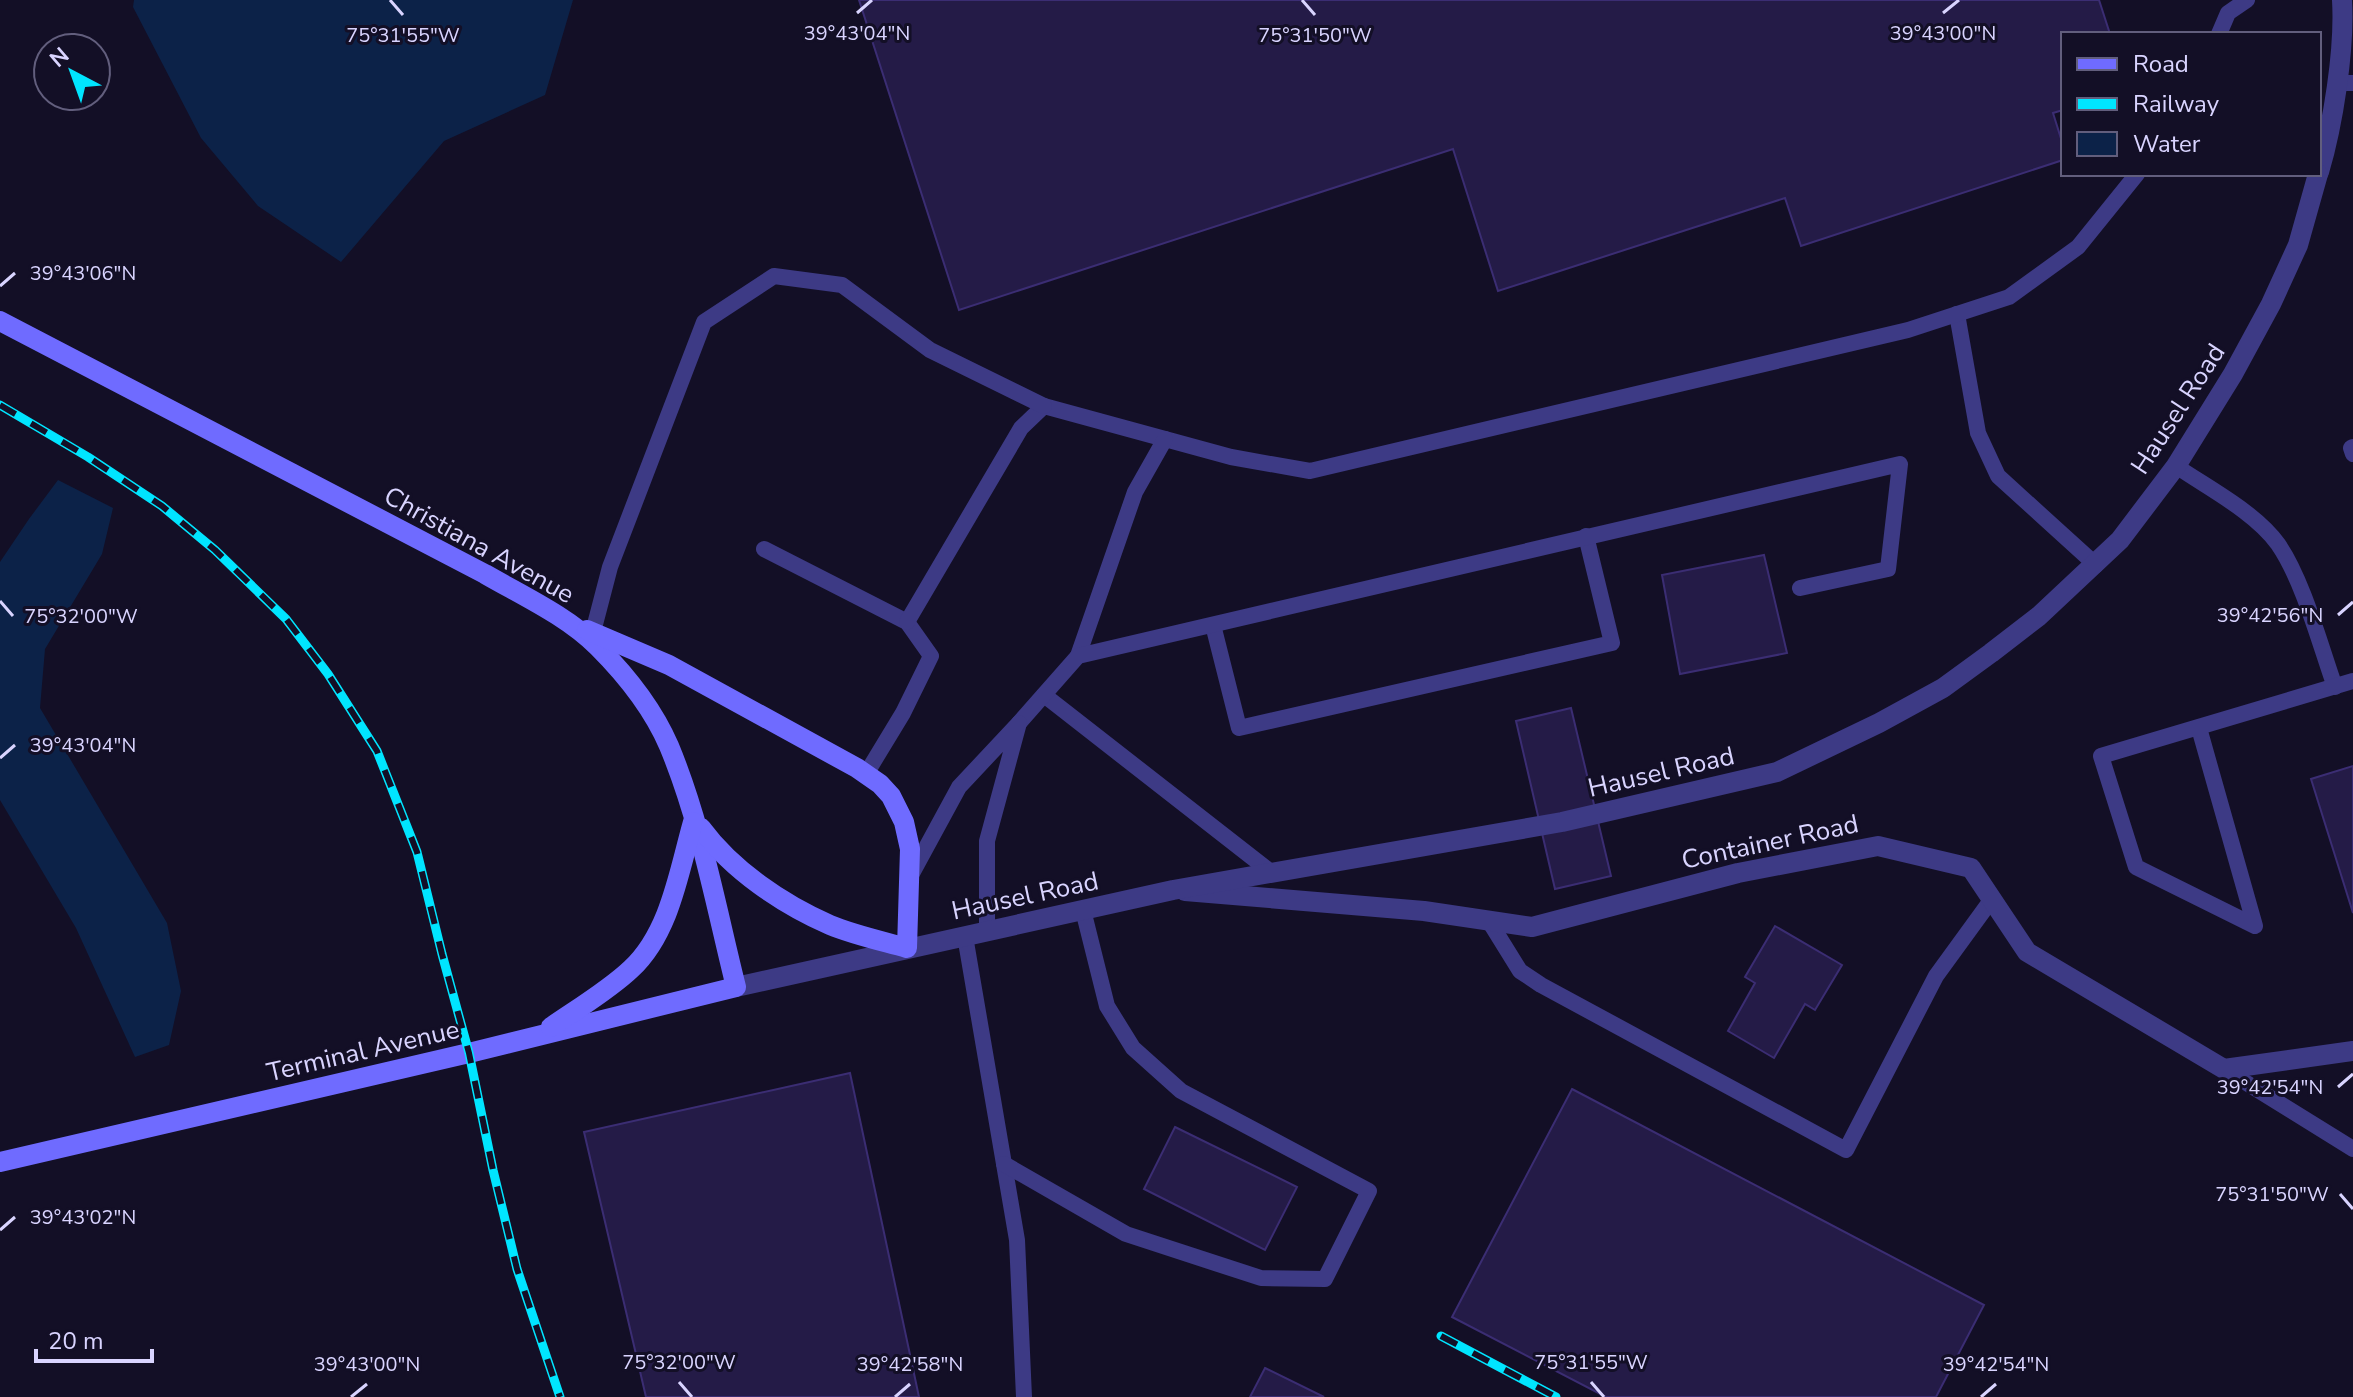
<svg xmlns="http://www.w3.org/2000/svg" width="2353" height="1397" viewBox="0 0 2353 1397" font-family="'Nunito Sans',sans-serif">
  <rect width="100%" height="100%" fill="#130f26"/>
  <g fill="#0c2248">
    <polygon points="134,0 573,0 545,95 444,141 341,262 258,206 201,138 133,7"/>
    <polygon points="58,480 113,508 102,554 45,649 40,708 167,923 181,991 169,1045 135,1057 76,928 0,800 0,562 29,519"/>
  </g>
  <g fill="#241b47" stroke="#3b2d73" stroke-width="2">
    <polygon points="859,0 2099,0 2110,34 2063,34 2063,110 2053,113 2063,145 2063,160 1801,246 1785,198 1498,291 1453,149 959,310"/>
    <polygon points="1764,555 1787,653 1680,674 1662,575"/>
    <polygon points="1571,708 1611,876 1555,889 1516,721"/>
    <polygon points="2353,766 2353,913 2311,779"/>
    <polygon points="1775,926 1842,965 1815,1010 1805,1004 1774,1058 1728,1031 1755,983 1745,977"/>
    <polygon points="850,1073 919,1397 646,1397 584,1132"/>
    <polygon points="1572,1089 1984,1305 1936,1397 1606,1397 1452,1317"/>
    <polygon points="1175,1127 1297,1187 1265,1250 1144,1189"/>
    <polygon points="1265,1368 1324,1397 1250,1397"/>
  </g>
  <g fill="none" stroke-linecap="round" stroke-linejoin="round">
    <g stroke="#3d3a85" stroke-width="16">
      <polyline points="2219,34 2228,13 2247,0"/>
      <polyline points="2336,83 2353,83"/>
      <polyline points="1957,314 1978,433 1998,476 2096,565"/>
      <polyline points="2353,447 2351,448 2353,454"/>
      <path d="M2176 466C2208 488 2255 512 2278 544 2303 580 2320 645 2335 687"/>
      <polyline points="764,549 907,622 931,656 903,713 866,774"/>
      <polyline points="907,622 1021,428 1044,406 1231,457 1310,471 1908,330 2009,297 2078,247 2137,174"/>
      <polyline points="1213,625 1239,728 1612,643 1586,536"/>
      <polyline points="593,632 610,567 704,322 774,276 842,285 930,350 1044,406"/>
      <polyline points="1078,656 1135,492 1165,439"/>
      <polyline points="1044,695 1272,873"/>
      <polyline points="1019,723 1078,656 1900,464 1888,569 1800,588"/>
      <polyline points="2199,728 2255,926 2136,867 2101,756 2353,681"/>
      <polyline points="909,879 959,787 1019,723 987,841 987,931"/>
      <polyline points="1489,921 1520,971 1541,985 1846,1150 1936,976 1992,899"/>
      <polyline points="965,936 1017,1240 1024,1397"/>
      <polyline points="2224,1069 2353,1149"/>
      <polyline points="1004,1164 1126,1234 1261,1278 1325,1279 1369,1191 1181,1091 1133,1048 1107,1006 1083,910"/>
    </g>
    <polyline stroke="#3d3a85" stroke-width="20" points="1185,891 1424,911 1532,927 1738,873 1878,846 1971,868 2027,952 2224,1069 2353,1051"/>
    <g stroke="#3d3a85" stroke-width="20">
      <path d="M2319 172C2333 125 2345 49 2342 0"/>
      <polyline points="736,987 1173,890 1562,822 1777,772 1879,723 1943,688 1991,653 2039,616 2120,540 2176,466 2233,374 2271,304 2298,245 2318,174"/>
    </g>
    <g stroke="#6f6bff" stroke-width="20">
      <path d="M0 321 485 574C523 596 567 616 598 647 626 675 653 709 669 746 701 823 716 907 736 987L469 1053 0 1162"/>
      <path d="M587 630 669 665 857 768 880 784 891 796 904 822 910 849 907 948C882 941 854 935 830 925 782 904 732 870 701 828"/>
      <path d="M551 1027C577 1009 609 990 631 969 670 933 679 871 693 822"/>
    </g>
    <g stroke="#00e5ff" stroke-width="9">
      <g id="rail">
        <polyline points="0,405 88,457 162,506 215,550 286,619 328,674 377,751 417,852 442,954 469,1053 493,1170 517,1269 560,1397"/>
        <polyline points="1441,1336 1556,1397"/>
      </g>
    </g>
    <use href="#rail" stroke="#130f26" stroke-width="6" stroke-dasharray="18" stroke-linecap="butt"/>
  </g>
  <path fill="none" stroke="#d9d4ff" stroke-width="3" d="M390 0 403 15M1302 0 1315 15M857 13 872 0M1943 13 1959 0M0 286 15 273M0 601 13 616M2338 615 2353 602M0 758 15 745M2338 1087 2353 1074M2340 1194 2353 1209M0 1230 15 1217M679 1382 692 1397M1591 1382 1604 1397M351 1397 367 1384M895 1397 910 1384M1981 1397 1996 1384"/>
  <g text-anchor="middle" dominant-baseline="central" stroke-width="6" stroke-linejoin="round" paint-order="stroke">
    <g font-size="26" fill="#d9d4ff" stroke="#130f26">
      <text transform="translate(2178 409) rotate(-57)">Hausel Road</text>
      <text transform="translate(479 545) rotate(29)">Christiana Avenue</text>
      <text transform="translate(1661 772) rotate(-13)">Hausel Road</text>
      <text transform="translate(1770 842) rotate(-12)">Container Road</text>
      <text transform="translate(1025 896) rotate(-12)">Hausel Road</text>
      <text transform="translate(363 1051) rotate(-13)">Terminal Avenue</text>
    </g>
  </g>
  <g font-size="20" text-anchor="middle" fill="#d9d4ff" stroke="#130f26" stroke-width="6" stroke-linejoin="round" paint-order="stroke">
    <text x="857" y="40">39°43'04"N</text>
    <text x="1943" y="40">39°43'00"N</text>
    <text x="403" y="42">75°31'55"W</text>
    <text x="1315" y="42">75°31'50"W</text>
    <text x="83" y="280">39°43'06"N</text>
    <text x="2270" y="622">39°42'56"N</text>
    <text x="81" y="623">75°32'00"W</text>
    <text x="83" y="752">39°43'04"N</text>
    <text x="2270" y="1094">39°42'54"N</text>
    <text x="2272" y="1201">75°31'50"W</text>
    <text x="83" y="1224">39°43'02"N</text>
    <text x="679" y="1369">75°32'00"W</text>
    <text x="1591" y="1369">75°31'55"W</text>
    <text x="367" y="1371">39°43'00"N</text>
    <text x="910" y="1371">39°42'58"N</text>
    <text x="1996" y="1371">39°42'54"N</text>
  </g>
  <rect x="2061" y="32" width="260" height="144" fill="#130f26" stroke="#625e7d" stroke-width="2"/>
  <rect x="2077" y="58" width="40" height="12" fill="#6f6bff" stroke="#625e7d" stroke-width="2"/>
  <text x="2133" y="72" font-size="24" fill="#d9d4ff">Road</text>
  <rect x="2077" y="98" width="40" height="12" fill="#00e5ff" stroke="#625e7d" stroke-width="2"/>
  <text x="2133" y="112" font-size="24" fill="#d9d4ff">Railway</text>
  <rect x="2077" y="132" width="40" height="24" fill="#0c2248" stroke="#625e7d" stroke-width="2"/>
  <text x="2133" y="152" font-size="24" fill="#d9d4ff">Water</text>
  <g transform="translate(72 72) rotate(319)"><circle r="38" fill="#130f26" stroke="#625e7d" stroke-width="2"/>
  <path d="M0-6L14 30L0 20L-14 30Z" fill="#00e5ff"/>
  <text y="-12" font-size="22" font-weight="bold" text-anchor="middle" fill="#d9d4ff">N</text>
  </g>
  <path d="M36 1349v12h116v-12" fill="none" stroke="#d9d4ff" stroke-width="4"/>
  <text x="48" y="1349" font-size="24" fill="#d9d4ff" stroke="#130f26" stroke-width="6" paint-order="stroke">20 m</text>
</svg>
